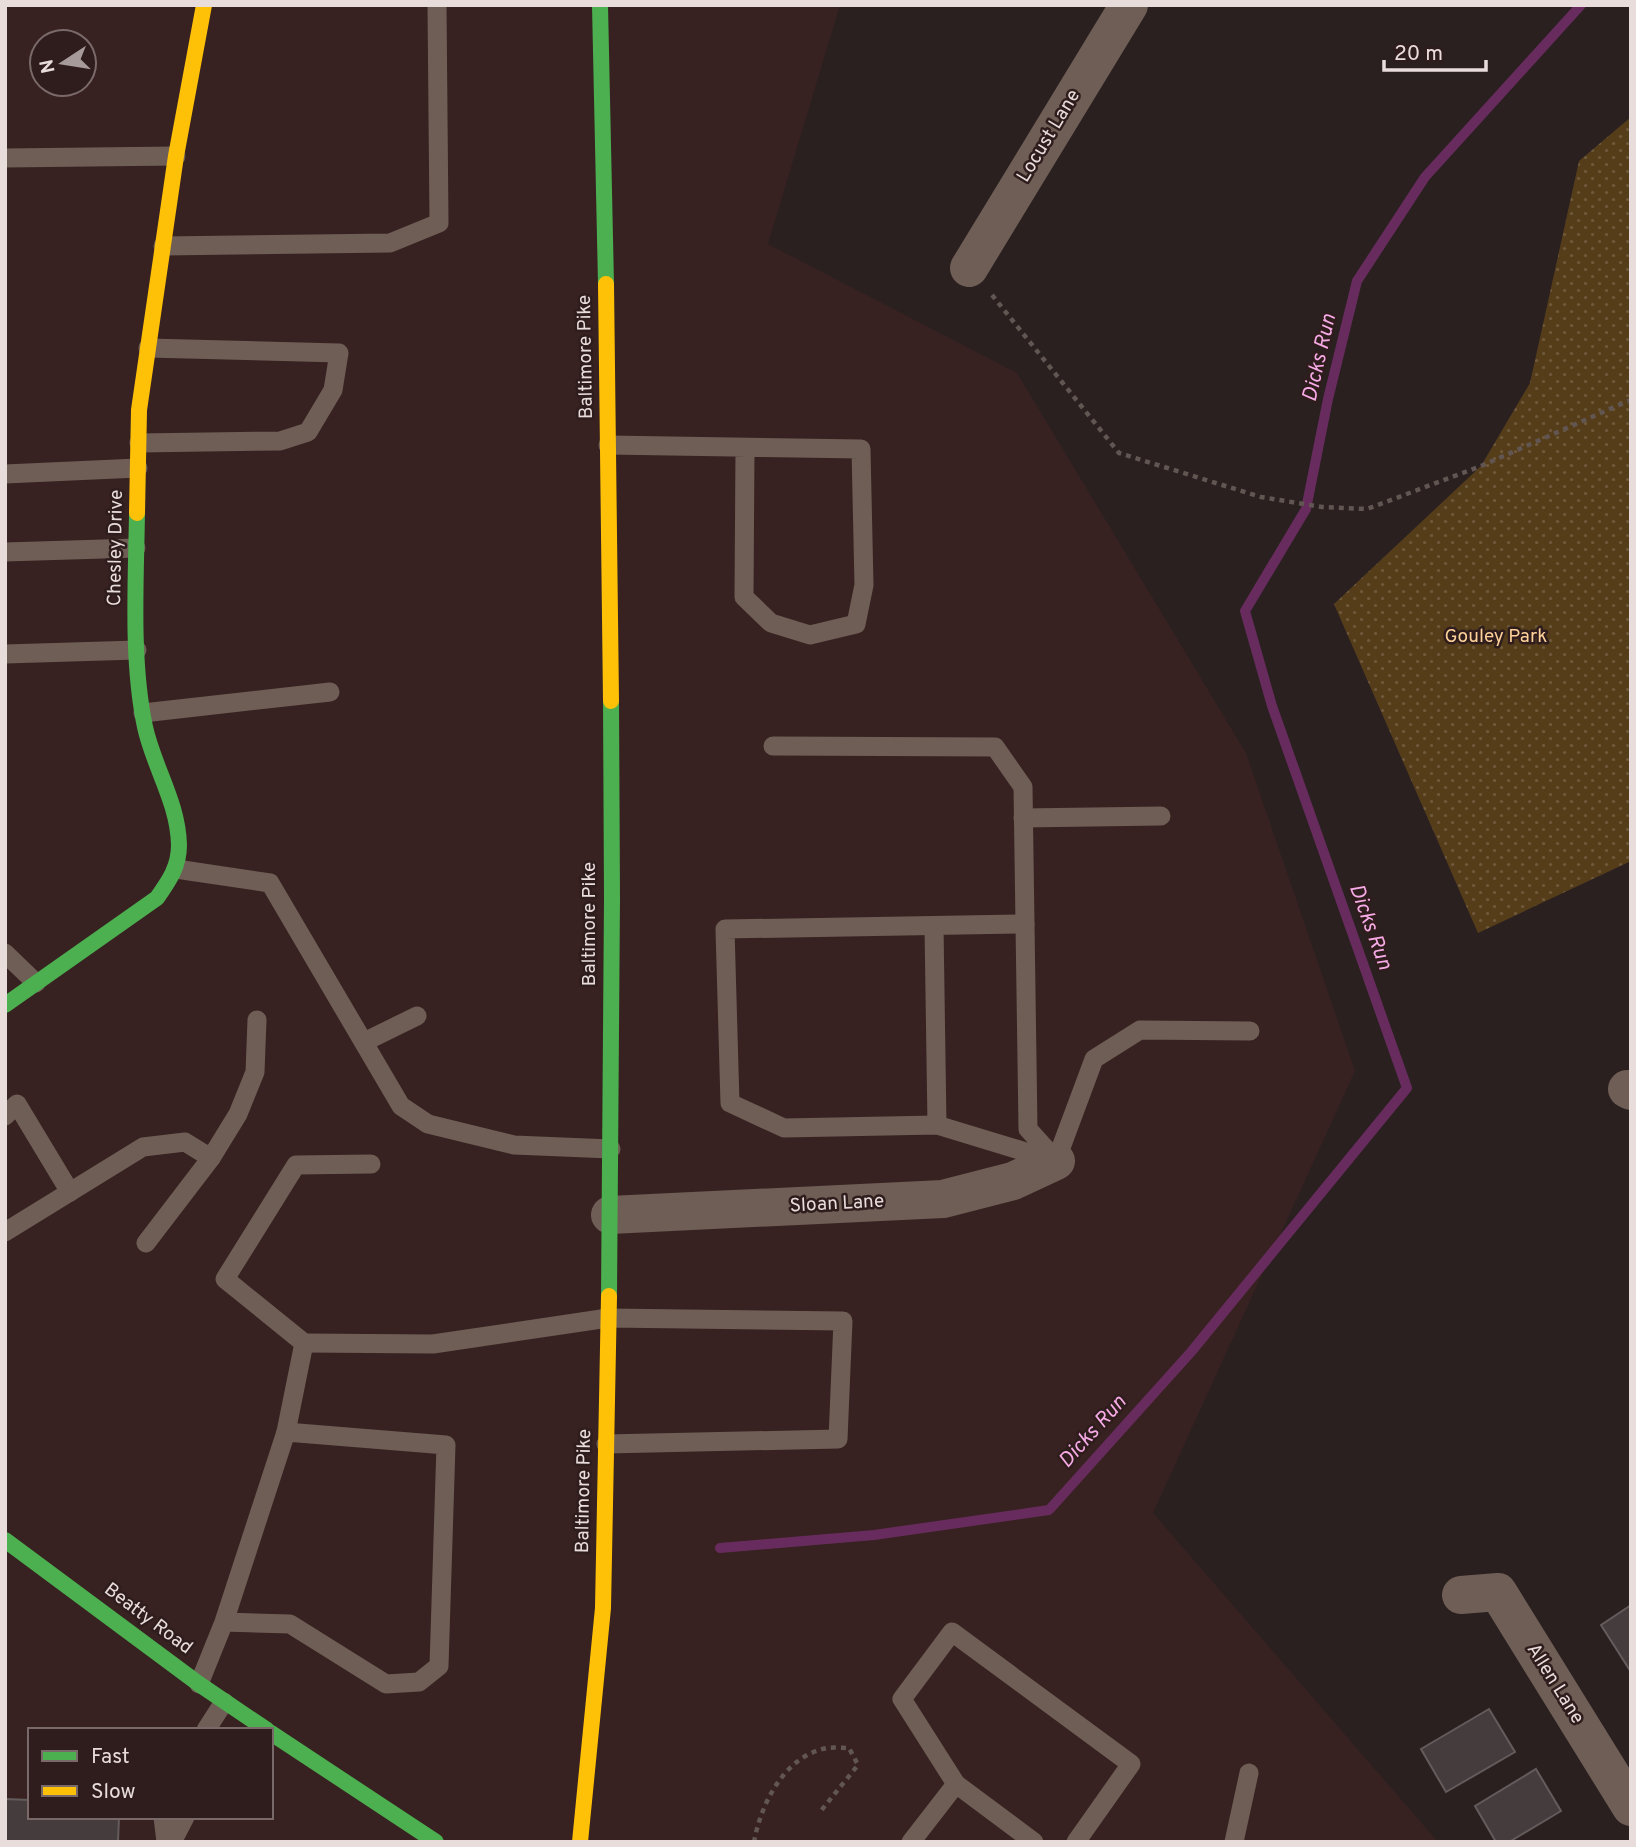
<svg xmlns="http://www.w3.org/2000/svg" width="1636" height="1847" viewBox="0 0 1636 1847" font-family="Overpass,sans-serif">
  <defs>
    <pattern id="park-dots" width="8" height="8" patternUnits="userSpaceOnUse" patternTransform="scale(1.75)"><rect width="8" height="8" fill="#563d1a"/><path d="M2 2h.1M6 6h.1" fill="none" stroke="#6e593b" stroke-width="1.8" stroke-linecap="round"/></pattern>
  </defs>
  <rect width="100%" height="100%" fill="#2a2020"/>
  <path fill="#372221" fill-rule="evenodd" d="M5 5H840L768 244 1017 373 1246 753 1355 1071 1153 1513 1438 1842H5ZM42 42H84V84H42ZM30 1730H271V1817H30Z"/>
  <polygon fill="url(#park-dots)" points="1631,117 1631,861 1478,933 1334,604 1481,466 1530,383 1579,161"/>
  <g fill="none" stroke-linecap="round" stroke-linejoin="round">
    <polyline stroke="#672c5d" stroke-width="10" points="720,1548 874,1535 1049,1510 1191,1352 1407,1088 1272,706 1245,611 1306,509 1328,399 1357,281 1425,177 1581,5"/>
  </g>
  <g fill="#443c3d" stroke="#645b5c" stroke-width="2">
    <polygon points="1631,1605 1631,1672 1601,1625"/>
    <polygon points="1489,1709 1515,1752 1446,1792 1421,1749"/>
    <polygon points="1536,1769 1561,1811 1509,1842 1496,1842 1475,1806"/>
    <polygon points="5,1799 30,1800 30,1817 119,1817 118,1842 5,1842"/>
  </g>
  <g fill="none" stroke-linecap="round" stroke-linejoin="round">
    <g stroke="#625652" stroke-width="4.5" stroke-dasharray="5 5" stroke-linecap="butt">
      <polyline points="992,295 1119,453 1261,497 1322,507 1367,509 1481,466 1628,401 1631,402"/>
      <path d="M754 1842C761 1804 784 1756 827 1748 834 1747 842 1748 849 1748L858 1765 820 1812"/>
    </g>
    <g stroke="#6f5e56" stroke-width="19">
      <polyline points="5,158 176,156"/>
      <polyline points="163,246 390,243 439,223 437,5"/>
      <polyline points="139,443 280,441 308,432 333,390 339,353 148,348"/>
      <polyline points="608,445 861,449 864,585 856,624 810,635 771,623 744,597 745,449"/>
      <polyline points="5,474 138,468"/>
      <polyline points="5,552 136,548"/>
      <polyline points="5,654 137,650"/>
      <polyline points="143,713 330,692"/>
      <polyline points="773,746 995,747 1023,787 1028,1129 1056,1160"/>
      <polyline points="1023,818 1161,816"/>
      <polyline points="176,869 270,883 401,1106 428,1124 514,1145 611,1149"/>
      <polyline points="1025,924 725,929 730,1103 784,1128 937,1125 1052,1160"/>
      <polyline points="934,926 937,1125"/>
      <polyline points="5,953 36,983"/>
      <polyline points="364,1042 417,1016"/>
      <polyline points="5,1116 17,1104 70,1192"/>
      <polyline points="211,1158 238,1114 255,1072 257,1020"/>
      <polyline points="1056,1161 1094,1059 1140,1030 1250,1031"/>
      <polyline points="5,1232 143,1147 185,1142 211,1158 146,1243"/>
      <polyline points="304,1343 433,1344 608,1318 843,1321 838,1439 606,1444"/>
      <polyline points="286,1432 304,1343 225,1279 296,1165 371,1164"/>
      <polyline points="199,1684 224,1622 286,1432 446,1445 439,1666 419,1682 386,1684 290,1624 224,1622"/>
      <polyline points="206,1730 224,1702"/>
      <polyline points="956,1784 902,1699 952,1632 1131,1764 1076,1842"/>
      <polyline points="163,1817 166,1842"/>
      <polyline points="172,1842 185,1817"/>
      <polyline points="911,1842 956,1784 1034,1842"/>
      <polyline points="1234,1842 1249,1773"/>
    </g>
    <g stroke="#6f5e56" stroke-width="38">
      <polyline points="969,268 1129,5"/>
      <polyline points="1627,1089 1631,1091"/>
      <polyline points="610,1215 943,1199 1013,1181 1056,1161"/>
      <polyline points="1461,1595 1498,1592 1631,1807"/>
    </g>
    <g stroke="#4caf50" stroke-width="16">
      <polyline points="600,5 606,284"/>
      <path d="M5 1005 157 898C169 881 179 867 179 845 178 802 154 768 145 727 131 661 136 581 137 513"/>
      <polyline points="609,1296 612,898 611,701"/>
      <polyline points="5,1540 199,1684 267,1730"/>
      <polyline points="271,1733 436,1842"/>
    </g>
    <g stroke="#ffc107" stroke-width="16">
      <polyline points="606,284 611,701"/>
      <polyline points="137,513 139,410 176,156 204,5"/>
      <polyline points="580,1842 603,1608 609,1296"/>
    </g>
  </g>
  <g text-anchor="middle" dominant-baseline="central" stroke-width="5" stroke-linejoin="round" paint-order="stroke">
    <g font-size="19" fill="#e9dddc" stroke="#2e1d1c">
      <text transform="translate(1049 136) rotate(-59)">Locust Lane</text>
      <text transform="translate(586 357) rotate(-91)">Baltimore Pike</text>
      <text transform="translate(116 548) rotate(-89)">Chesley Drive</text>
      <text transform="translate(590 924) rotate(-90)">Baltimore Pike</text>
      <text transform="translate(837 1204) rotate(-3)">Sloan Lane</text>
      <text transform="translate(584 1491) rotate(-89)">Baltimore Pike</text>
      <text transform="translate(148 1619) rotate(37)">Beatty Road</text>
      <text transform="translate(1555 1684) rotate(58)">Allen Lane</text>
    </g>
    <g font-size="19" fill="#fdd199" stroke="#2e1d1c">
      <text x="1496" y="637">Gouley Park</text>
    </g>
    <g font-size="21" font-style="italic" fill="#f6aae6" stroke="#2e1d1c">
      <text transform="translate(1320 358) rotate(-77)">Dicks Run</text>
      <text transform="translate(1370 927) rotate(70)">Dicks Run</text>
      <text transform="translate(1093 1432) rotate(-48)">Dicks Run</text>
    </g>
  </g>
  <rect width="1636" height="1847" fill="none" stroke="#e9dddc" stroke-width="14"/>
  <rect x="28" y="1728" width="245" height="91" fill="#2e1d1c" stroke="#796a69" stroke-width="2"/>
  <rect x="42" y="1751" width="35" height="10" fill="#4caf50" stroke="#796a69" stroke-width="2"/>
  <text x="91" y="1763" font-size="21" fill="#e9dddc">Fast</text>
  <rect x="42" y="1786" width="35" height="10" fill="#ffc107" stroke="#796a69" stroke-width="2"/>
  <text x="91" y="1798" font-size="21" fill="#e9dddc">Slow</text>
  <g transform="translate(63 63) rotate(258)"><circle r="33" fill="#2e1d1c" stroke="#796a69" stroke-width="2"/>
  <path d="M0-5L12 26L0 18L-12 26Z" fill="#a69b9a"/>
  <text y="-10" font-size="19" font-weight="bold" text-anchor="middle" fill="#e9dddc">N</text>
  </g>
  <path d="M1384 60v10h102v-10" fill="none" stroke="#e9dddc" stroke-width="3.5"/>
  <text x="1394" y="60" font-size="21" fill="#e9dddc" stroke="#2e1d1c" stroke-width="5" paint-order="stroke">20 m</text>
</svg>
